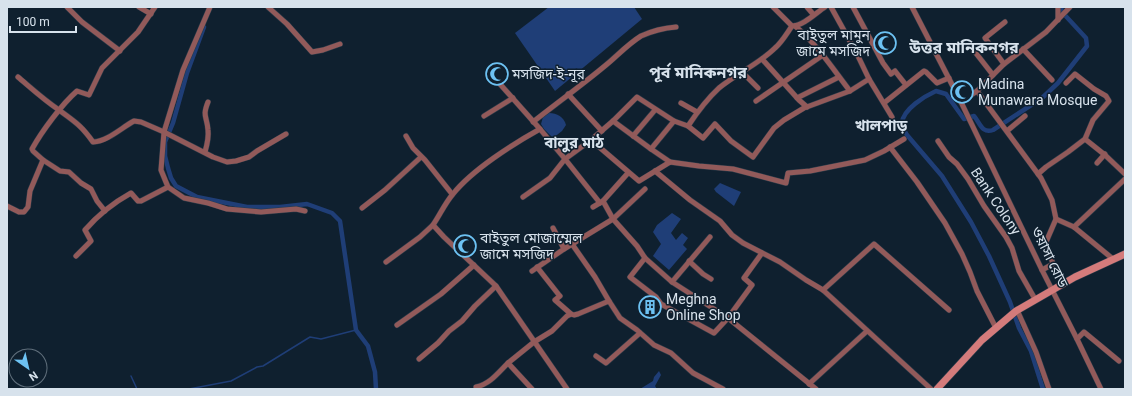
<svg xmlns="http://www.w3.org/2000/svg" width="1132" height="396" viewBox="0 0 1132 396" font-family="Roboto,'Noto Sans Bengali',sans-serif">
  <rect width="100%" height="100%" fill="#0f202f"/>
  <g fill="#1f3e77">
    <polygon points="549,7 634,7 642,19 555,91 515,33"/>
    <path d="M549 113C557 113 564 117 566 125L562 131 553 138 544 129 541 124 543 117Z"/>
    <polygon points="720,183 741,192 734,206 716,192 714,189"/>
    <polygon points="672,213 681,219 671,233 676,240 682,233 688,238 683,245 687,249 669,270 653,256 661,244 653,232 657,225"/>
    <polygon points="659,371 661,375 655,386 657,389 640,389 653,381 654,377"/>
  </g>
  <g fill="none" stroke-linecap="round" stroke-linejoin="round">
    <g stroke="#1f3e77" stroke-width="1.5">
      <polyline points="131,376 137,389"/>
      <polyline points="189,389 231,381 257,367 263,366 310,337 321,339 356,330"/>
    </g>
    <g stroke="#1f3e77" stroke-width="4.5">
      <polyline points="204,27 187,73 173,123 165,142 165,156 168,168 171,178 176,186 197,197 247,207 280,207 307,204 332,213 340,221 356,330 368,346 375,372 376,389"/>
      <path d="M1043 389 1031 351 1019 328 1010 302 989 256 971 222 942 176 907 135C905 131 902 128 902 123 903 109 925 96 936 91L946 94 964 119 974 116C980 123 982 134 993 130L1042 98 1058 83 1087 46 1086 38 1062 12 1061 7"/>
    </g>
    <g stroke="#2b3b49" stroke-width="6">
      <g id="street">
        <polyline points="67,7 82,22 120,51"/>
        <polyline points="139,7 151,14"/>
        <polyline points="210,7 183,70 164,132 161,170 168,187 184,198 208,203 227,209 261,212 296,209 305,211"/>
        <polyline points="268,7 287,24 312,52 323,50 340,44"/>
        <polyline points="773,7 792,26"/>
        <polyline points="807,7 813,14"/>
        <polyline points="831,7 857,54 869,79 892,117"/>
        <polyline points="853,7 883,63 891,74 895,71 906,85"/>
        <polyline points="912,7 961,102 1042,270 1077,339 1101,389"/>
        <polyline points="1058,20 1058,7"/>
        <path d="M795 26C817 44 833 69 850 91"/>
        <polyline points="968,43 993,75"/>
        <polyline points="1023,49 1052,80"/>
        <polyline points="762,59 799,100 807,107"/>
        <polyline points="1004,64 985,38 1005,22"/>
        <polyline points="742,72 758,88"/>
        <polyline points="491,74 540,129"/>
        <path d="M18 77C31 88 44 100 59 110 75 122 81 125 93 142 108 141 121 128 134 121L141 122 164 132 213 157 227 162 236 161 249 157 257 151 286 134"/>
        <polyline points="977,91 1041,178 1052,200 1056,219 1046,242 1053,264 1042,270"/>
        <polyline points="568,94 602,131"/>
        <polyline points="797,98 839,77"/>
        <polyline points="756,101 823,55"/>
        <polyline points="961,102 977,91 1004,64 1046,32 1070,7"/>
        <polyline points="681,103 697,112"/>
        <polyline points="884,103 924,71 926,72 937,83 949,78"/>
        <polyline points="484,116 513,98"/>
        <polyline points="613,121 651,149"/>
        <path d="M533 122C557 103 582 85 606 65 617 56 628 44 641 36 652 31 664 28 676 27"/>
        <polyline points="688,126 703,138 715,124 731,141 753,157 774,128 784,120 804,108 850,91 869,79"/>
        <polyline points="1007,131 1025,116"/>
        <polyline points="406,136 413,148 425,160 452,194"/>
        <polyline points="633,136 655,110"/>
        <polyline points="1085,139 1105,155 1125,174"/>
        <polyline points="591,140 613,121 637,97 674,121"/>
        <polyline points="938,141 949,157 957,164 968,179 984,206 1006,237 1012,248 1019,271 1035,299"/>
        <polyline points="890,147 917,182 945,223 962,254 970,272 977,291 996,328"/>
        <path d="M205 152C207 145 209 138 208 130 207 116 202 117 208 102"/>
        <path d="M670 162 651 149 674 121 688 126C698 111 706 100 719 88 737 73 759 64 775 48 782 42 787 33 792 26 803 26 816 13 825 7"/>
        <polyline points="1097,163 1105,154"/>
        <polyline points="655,171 690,200 720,221 732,235 743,243 780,262 806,280 823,290 931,389"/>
        <polyline points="1038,174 1046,167 1068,152 1085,139 1093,120 1109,101 1106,96 1094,89 1075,74 1066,83"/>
        <polyline points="523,197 550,178 565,159 600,203"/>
        <polyline points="603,201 613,219 637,246 645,258 672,282 728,318 816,389"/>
        <polyline points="7,206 19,212 24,212 28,207 30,191 43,160"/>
        <polyline points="593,207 603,201 628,173"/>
        <polyline points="362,208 385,190 421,157"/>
        <path d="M105 211 97 201 91 189 81 183 69 172 60 171 43 160 33 151 32 149C42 131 62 104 77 91L89 95 102 68 138 32 155 7"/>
        <polyline points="1056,219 1074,227 1113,259"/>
        <polyline points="1074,227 1125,179"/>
        <polyline points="553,228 564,249"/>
        <polyline points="572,244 595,277 609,301"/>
        <path d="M76 256 91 241 85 230C98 215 113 203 131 193L138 201H141L168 187"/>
        <polyline points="645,258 630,277 656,297 661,304 714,333 728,318 752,285 744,278 762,253"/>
        <polyline points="689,261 703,274 711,279"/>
        <polyline points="386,262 420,237 433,225"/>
        <polyline points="532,271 564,249 613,219 645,189"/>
        <polyline points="672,282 710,237"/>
        <polyline points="823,290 874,244 949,310"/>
        <polyline points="1017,310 1036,352 1049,389"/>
        <polyline points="571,314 574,315 578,314 609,301 620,318 637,330 654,345 671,353 693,373 723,389"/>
        <polyline points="397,325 441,294 474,265"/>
        <polyline points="1077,339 1084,332 1119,361"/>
        <polyline points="596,356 606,363 640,333"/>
        <polyline points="419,359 438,343 449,331 462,321 475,306 496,286"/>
        <polyline points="809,384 867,331"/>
        <path d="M476 387C490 384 498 373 508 363"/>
        <polyline points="532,389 508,363 534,342 552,331 567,316 571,314 555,300 560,296 559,295 537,267"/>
        <path d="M567 389 496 286 444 237 433 225C440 215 445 203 453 194 472 170 513 144 540 129L565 159 591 140 639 181 670 162 699 166 733 169 786 183 788 173 810 171 865 160 884 151 904 139"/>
      </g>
    </g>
    <g stroke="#2b3b49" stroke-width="8">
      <polyline id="secondary" points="937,389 982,340 1016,311 1075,277 1125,254"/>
    </g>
    <use href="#street" stroke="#925a5a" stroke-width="5"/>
    <use href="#secondary" stroke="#d47b7b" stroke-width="7"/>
  </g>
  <defs>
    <g id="mosque-ring" transform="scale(1.15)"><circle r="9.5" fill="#0f202f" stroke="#6dc2f3" stroke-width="1.5"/><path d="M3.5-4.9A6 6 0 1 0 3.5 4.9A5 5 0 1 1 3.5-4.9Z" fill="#6dc2f3"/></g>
    <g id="building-ring" transform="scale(1.15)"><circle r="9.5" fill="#0f202f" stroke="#6dc2f3" stroke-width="1.5"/><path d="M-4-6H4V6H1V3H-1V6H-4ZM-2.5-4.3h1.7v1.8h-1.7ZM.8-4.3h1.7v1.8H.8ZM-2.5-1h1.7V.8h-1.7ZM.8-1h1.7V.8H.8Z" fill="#6dc2f3"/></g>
  </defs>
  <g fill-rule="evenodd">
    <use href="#mosque-ring" x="885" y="43"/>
    <use href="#mosque-ring" x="497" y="74"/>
    <use href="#mosque-ring" x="962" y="92"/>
    <use href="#mosque-ring" x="465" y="246"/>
    <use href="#building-ring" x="650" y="307"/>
  </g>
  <g text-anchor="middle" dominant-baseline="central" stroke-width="3" stroke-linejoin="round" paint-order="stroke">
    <g font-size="14" fill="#d7e2ec" stroke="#0f202f" text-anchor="start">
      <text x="870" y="35" text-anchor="end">বাইতুল মামুন<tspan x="870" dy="16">জামে মসজিদ</tspan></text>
      <text x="512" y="74">মসজিদ-ই-নূর</text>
      <text x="978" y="84">Madina<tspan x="978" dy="16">Munawara Mosque</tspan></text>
      <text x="480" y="238">বাইতুল মোজাম্মেল<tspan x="480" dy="16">জামে মসজিদ</tspan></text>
      <text x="666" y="299">Meghna<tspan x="666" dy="16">Online Shop</tspan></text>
    </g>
    <g font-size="14" fill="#d7e2ec" stroke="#0f202f">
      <text transform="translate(996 201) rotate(56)">Bank Colony</text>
      <text transform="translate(1050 257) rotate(64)">ওয়াসা রোড</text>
    </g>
    <g font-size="15" font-weight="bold" fill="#d7e2ec" stroke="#0f202f">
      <text x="881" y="126">খালপাড়</text>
      <text x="574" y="143">বালুর মাঠ</text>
    </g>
    <g font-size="16" font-weight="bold" fill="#d7e2ec" stroke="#0f202f">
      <text x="964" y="47">উত্তর মানিকনগর</text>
      <text x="698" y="72">পূর্ব মানিকনগর</text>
    </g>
  </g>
  <rect width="1132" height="396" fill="none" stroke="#d7e2ec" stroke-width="16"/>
  <g transform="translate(28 368) rotate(146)"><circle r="19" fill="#0f202f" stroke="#5f6e7b"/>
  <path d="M0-3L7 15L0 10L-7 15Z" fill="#6dc2f3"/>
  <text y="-6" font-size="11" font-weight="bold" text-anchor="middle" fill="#d7e2ec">N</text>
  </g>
  <path d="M10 26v6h66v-6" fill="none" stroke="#d7e2ec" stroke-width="2"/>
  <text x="16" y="26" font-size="12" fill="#d7e2ec" stroke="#0f202f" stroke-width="3" paint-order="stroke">100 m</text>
</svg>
